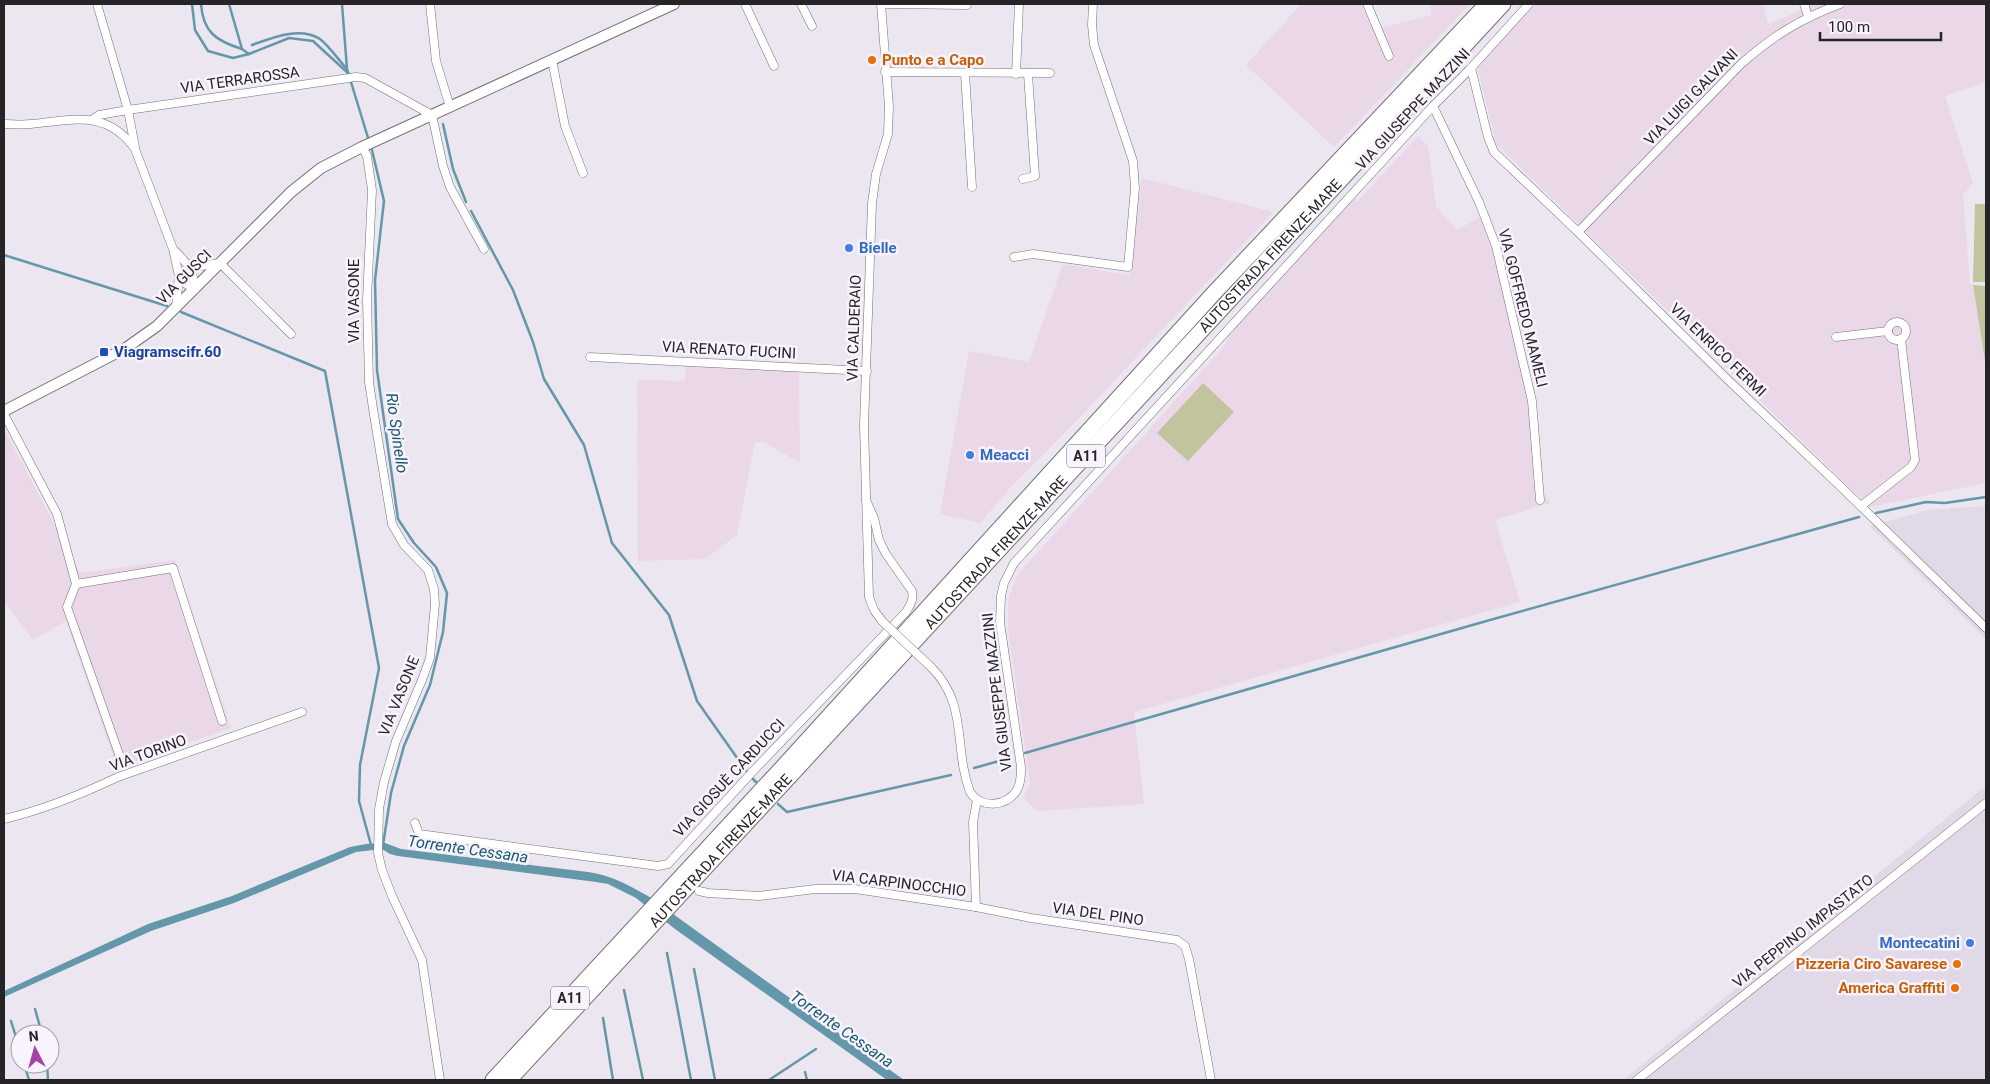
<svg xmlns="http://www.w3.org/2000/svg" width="1990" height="1084" viewBox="0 0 1990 1084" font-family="Roboto,sans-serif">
  <rect width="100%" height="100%" fill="#ebe6ef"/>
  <g fill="#e1d8e8">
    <polygon points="1986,506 1986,639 1870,526 1928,510"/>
    <polygon points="1986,786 1986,1080 1623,1080 1764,966"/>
  </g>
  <g fill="#ead8e9">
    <polygon points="1301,4 1361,4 1373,30 1432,15 1429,4 1470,4 1334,147 1246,65"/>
    <polygon points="1536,4 1763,4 1768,24 1812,6 1812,4 1986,4 1986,82 1945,96 1973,183 1963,195 1970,283 1973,285 1986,368 1986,483 1870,507 1496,144 1477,66"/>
    <polygon points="1418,136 1428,146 1436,206 1457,230 1489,212 1502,250 1507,272 1534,401 1538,423 1542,488 1550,503 1495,520 1520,602 1134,712 1144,804 1037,811 1023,798 1030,783 1008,628 1008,602 1011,590 1018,574 1222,349 1234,328 1353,197 1358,201"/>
    <polygon points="1142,178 1273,212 1081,416 1011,487 980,523 940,514 969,351 1029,362 1063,264 1129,275"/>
    <polygon points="686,366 799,371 800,463 764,442 755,442 737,535 705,559 638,561 637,380 685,381"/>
    <polygon points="4,429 80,573 175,560 231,728 117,768 66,621 33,640 4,601"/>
  </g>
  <g fill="#c2c49e">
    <polygon points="1975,204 1986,204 1986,282 1973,282"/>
    <polygon points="1973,285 1986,286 1986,368"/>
    <polygon points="1203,383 1234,412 1188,461 1157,433"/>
  </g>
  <path fill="#6497aa" d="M385 843 401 849 588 872C611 875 628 885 648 896L904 1080H887L675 929 636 898 608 884 596 882 398 856 390 854 382 849 356 852 234 903 151 931 4 997V991L148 924 232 896 350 847 366 844Z"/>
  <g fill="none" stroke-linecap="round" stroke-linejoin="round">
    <g stroke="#6497aa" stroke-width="2.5">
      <polyline points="192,4 195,30 208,51 233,58 249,54"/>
      <path d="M201 4C203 32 216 41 242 49"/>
      <polyline points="229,4 242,49 249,54 289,38 313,41 349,74"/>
      <polyline points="342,4 347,69 369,141"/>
      <path d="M252 45C271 38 300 26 320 39 329 46 338 59 346 68"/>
      <polyline points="443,124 453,169 466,202"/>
      <polyline points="371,146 384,201 375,280 377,370 398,519 414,543 436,567 447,593 443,632 430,685 404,746 391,793 383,845"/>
      <polyline points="471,211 513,290 533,342 544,379 584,445 612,543 669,615 697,701 747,772"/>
      <polyline points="4,255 167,306"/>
      <polyline points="181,312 325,371 379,668 360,765 359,801 371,845"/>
      <polyline points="1876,513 1926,502 1945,503 1986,497"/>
      <polyline points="1025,753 1490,620 1859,517"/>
      <polyline points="974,768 1010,758"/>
      <polyline points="752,778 756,782"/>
      <polyline points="778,804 787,812 951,775"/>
      <polyline points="667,953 691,1080"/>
      <polyline points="694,969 715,1080"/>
      <polyline points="624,990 643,1080"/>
      <polyline points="35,1009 42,1034"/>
      <polyline points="603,1018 613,1080"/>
      <polyline points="11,1021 20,1050"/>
      <polyline points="24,1064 29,1080"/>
      <polyline points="47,1064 48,1080"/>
      <polyline points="805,1072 807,1080"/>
      <polyline points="769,1080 816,1049"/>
    </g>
    <g stroke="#747077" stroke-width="9">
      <g id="minor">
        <polyline points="97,4 128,110 135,147"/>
        <polyline points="430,4 436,61 450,107"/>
        <polyline points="745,4 774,66"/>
        <polyline points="801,4 812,26"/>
        <polyline points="881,4 889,106 888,134 876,174 872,203 864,425 869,597 874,610 882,621"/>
        <polyline points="887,4 967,5"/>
        <polyline points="1367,4 1389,56"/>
        <polyline points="1804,4 1808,16"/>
        <polyline points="552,60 565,126 583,173"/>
        <polyline points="1471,68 1488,137 1494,152 1578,232 1726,378 1840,486 1986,628"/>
        <polyline points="885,72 1050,73"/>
        <polyline points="965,73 972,187"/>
        <polyline points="1016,74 1019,4"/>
        <polyline points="1433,106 1479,202 1496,246 1532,401 1540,500"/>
        <polyline points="93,119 99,115 128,110 356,77 365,78 432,115 443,166 450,187 484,249"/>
        <path d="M4 124C13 124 22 125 31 124 73 120 107 109 135 149L173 249 179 276 176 307"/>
        <polyline points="362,147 367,156 372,190 367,300 369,382 374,415 392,524 404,545 428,570 434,589 435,604 430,658 422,680 396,741 384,782 379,809 378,853 382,870 392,896 422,960 440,1080"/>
        <polyline points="1023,179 1035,176 1028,74"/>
        <path d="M1578 232 1741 64C1773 36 1800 19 1840 4"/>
        <path d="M174 250C188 264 193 269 195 289"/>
        <polyline points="1014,257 1033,254 1128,267 1135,188 1133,161 1094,45 1092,25 1093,4"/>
        <polyline points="188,264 201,266 220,263 291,334"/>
        <polyline points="179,276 186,284 195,289"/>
        <circle cx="1897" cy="331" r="9"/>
        <polyline points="1836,337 1888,331"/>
        <polyline points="590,357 867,371"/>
        <polyline points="4,414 57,514 76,584 67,607 120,757"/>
        <polyline points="1861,506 1911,467 1915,460 1901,339"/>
        <polyline points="76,584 173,568 222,721"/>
        <path d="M931 667C969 705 953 747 970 792 981 809 1006 807 1017 790 1021 783 1021 775 1021 767L1000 622 1001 596 1004 583 1014 563 1433 106 1471 68 1529 4"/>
        <path d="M4 819C43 810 82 794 118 777L302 712"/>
        <path d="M415 823 419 834 658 866 668 864 755 769 906 612C910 605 914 600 912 591L886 554 879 540 874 518 866 500"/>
        <polyline points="699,891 708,893 759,896 815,889 855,889 976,907 1031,918 1177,940 1185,946 1189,959 1211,1080"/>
        <polyline points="976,907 973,822 977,800"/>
        <polyline points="1637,1080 1986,803"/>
      </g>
    </g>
    <g stroke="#747077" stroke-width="12">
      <polyline id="tertiary" points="4,411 126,348 157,326 291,192 321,168 362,147 674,4"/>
    </g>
    <g stroke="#747077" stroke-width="17">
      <g id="motorway">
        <polyline points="493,1080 781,769 1214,293 1487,4"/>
        <path id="s1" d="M509 1080 1503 4"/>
      </g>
    </g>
    <use href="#minor" stroke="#fff" stroke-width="8"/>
    <use href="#tertiary" stroke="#fff" stroke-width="10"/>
    <use href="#motorway" stroke="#fff" stroke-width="15"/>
    <g stroke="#747077" stroke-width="9" stroke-linecap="butt">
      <polyline id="minor-bridge" points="882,621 931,667"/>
    </g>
    <use href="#minor-bridge" stroke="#fff" stroke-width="8"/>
  </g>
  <g fill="#e8710a" stroke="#f8f3fc" stroke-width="2">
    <circle cx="872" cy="60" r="5"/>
    <circle cx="1957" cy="964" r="5"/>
    <circle cx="1955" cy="988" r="5"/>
  </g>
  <g fill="#3f7fe0" stroke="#f8f3fc" stroke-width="2">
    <circle cx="849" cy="248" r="5"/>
    <circle cx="970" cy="455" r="5"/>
    <circle cx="1970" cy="943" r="5"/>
  </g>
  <rect fill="#1a4fb4" stroke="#f8f3fc" stroke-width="2" x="99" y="347" width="10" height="10" rx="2.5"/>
  <g text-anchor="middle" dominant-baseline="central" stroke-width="5" stroke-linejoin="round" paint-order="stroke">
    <g fill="#f8f3fc" stroke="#656267" stroke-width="1">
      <rect x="1067" y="444.5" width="38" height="23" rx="4"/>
      <rect x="551" y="986.5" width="38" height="23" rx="4"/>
    </g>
    <g font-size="14" font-weight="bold" fill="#262427">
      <text x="1086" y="456">A11</text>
      <text x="570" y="998">A11</text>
    </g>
    <g font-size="15" font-weight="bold" fill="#c56008" stroke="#f8f3fc" text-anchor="end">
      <text x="882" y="60" text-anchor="start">Punto e a Capo</text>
      <text x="1947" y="964">Pizzeria Ciro Savarese</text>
      <text x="1945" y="988">America Graffiti</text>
    </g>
    <g font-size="15" fill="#262427" stroke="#f8f3fc">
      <text transform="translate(240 80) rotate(-8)">VIA TERRAROSSA</text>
      <text transform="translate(1691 97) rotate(-46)">VIA LUIGI GALVANI</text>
      <text transform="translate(1413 109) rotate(-47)">VIA GIUSEPPE MAZZINI</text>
      <text stroke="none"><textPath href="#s1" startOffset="1122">AUTOSTRADA FIRENZE-MARE</textPath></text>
      <text transform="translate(184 277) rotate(-45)">VIA GUSCI</text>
      <text transform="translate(354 301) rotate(-90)">VIA VASONE</text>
      <text transform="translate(1523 308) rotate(76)">VIA GOFFREDO MAMELI</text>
      <text transform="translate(854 328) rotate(-88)">VIA CALDERAIO</text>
      <text transform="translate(729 350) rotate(3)">VIA RENATO FUCINI</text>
      <text transform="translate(1718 350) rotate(44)">VIA ENRICO FERMI</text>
      <text stroke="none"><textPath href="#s1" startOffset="718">AUTOSTRADA FIRENZE-MARE</textPath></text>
      <text transform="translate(997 692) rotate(-97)">VIA GIUSEPPE MAZZINI</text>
      <text transform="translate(399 696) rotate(-68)">VIA VASONE</text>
      <text transform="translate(148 753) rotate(-20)">VIA TORINO</text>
      <text transform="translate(729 778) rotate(-47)">VIA GIOSUÈ CARDUCCI</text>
      <text stroke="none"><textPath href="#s1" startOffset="312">AUTOSTRADA FIRENZE-MARE</textPath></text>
      <text transform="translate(899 883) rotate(7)">VIA CARPINOCCHIO</text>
      <text transform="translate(1098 914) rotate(8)">VIA DEL PINO</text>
      <text transform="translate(1803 931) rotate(-38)">VIA PEPPINO IMPASTATO</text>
    </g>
    <g font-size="15" font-weight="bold" fill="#366cbe" stroke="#f8f3fc" text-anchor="start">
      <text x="859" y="248">Bielle</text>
      <text x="980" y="455">Meacci</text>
      <text x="1960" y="943" text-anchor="end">Montecatini</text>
    </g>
    <g font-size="15" font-weight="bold" fill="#164399" stroke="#f8f3fc" text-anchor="start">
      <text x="114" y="352">Viagramscifr.60</text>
    </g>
    <g font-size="16" font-style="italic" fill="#175a70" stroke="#f8f3fc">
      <text transform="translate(397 433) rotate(82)">Rio Spinello</text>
      <text transform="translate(468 849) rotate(8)">Torrente Cessana</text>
      <text transform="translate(842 1029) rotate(35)">Torrente Cessana</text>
    </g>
  </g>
  <rect width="1990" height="1084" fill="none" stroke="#262427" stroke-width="10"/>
  <g transform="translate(35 1049) rotate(354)"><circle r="24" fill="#f8f3fc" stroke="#a4a0a7"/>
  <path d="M0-4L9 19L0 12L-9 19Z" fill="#a842a6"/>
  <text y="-8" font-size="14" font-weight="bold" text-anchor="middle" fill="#262427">N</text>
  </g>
  <path d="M1820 32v8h121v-8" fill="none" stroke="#262427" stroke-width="2.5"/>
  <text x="1828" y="32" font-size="15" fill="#262427" stroke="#f8f3fc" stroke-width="4" paint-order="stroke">100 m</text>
</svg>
